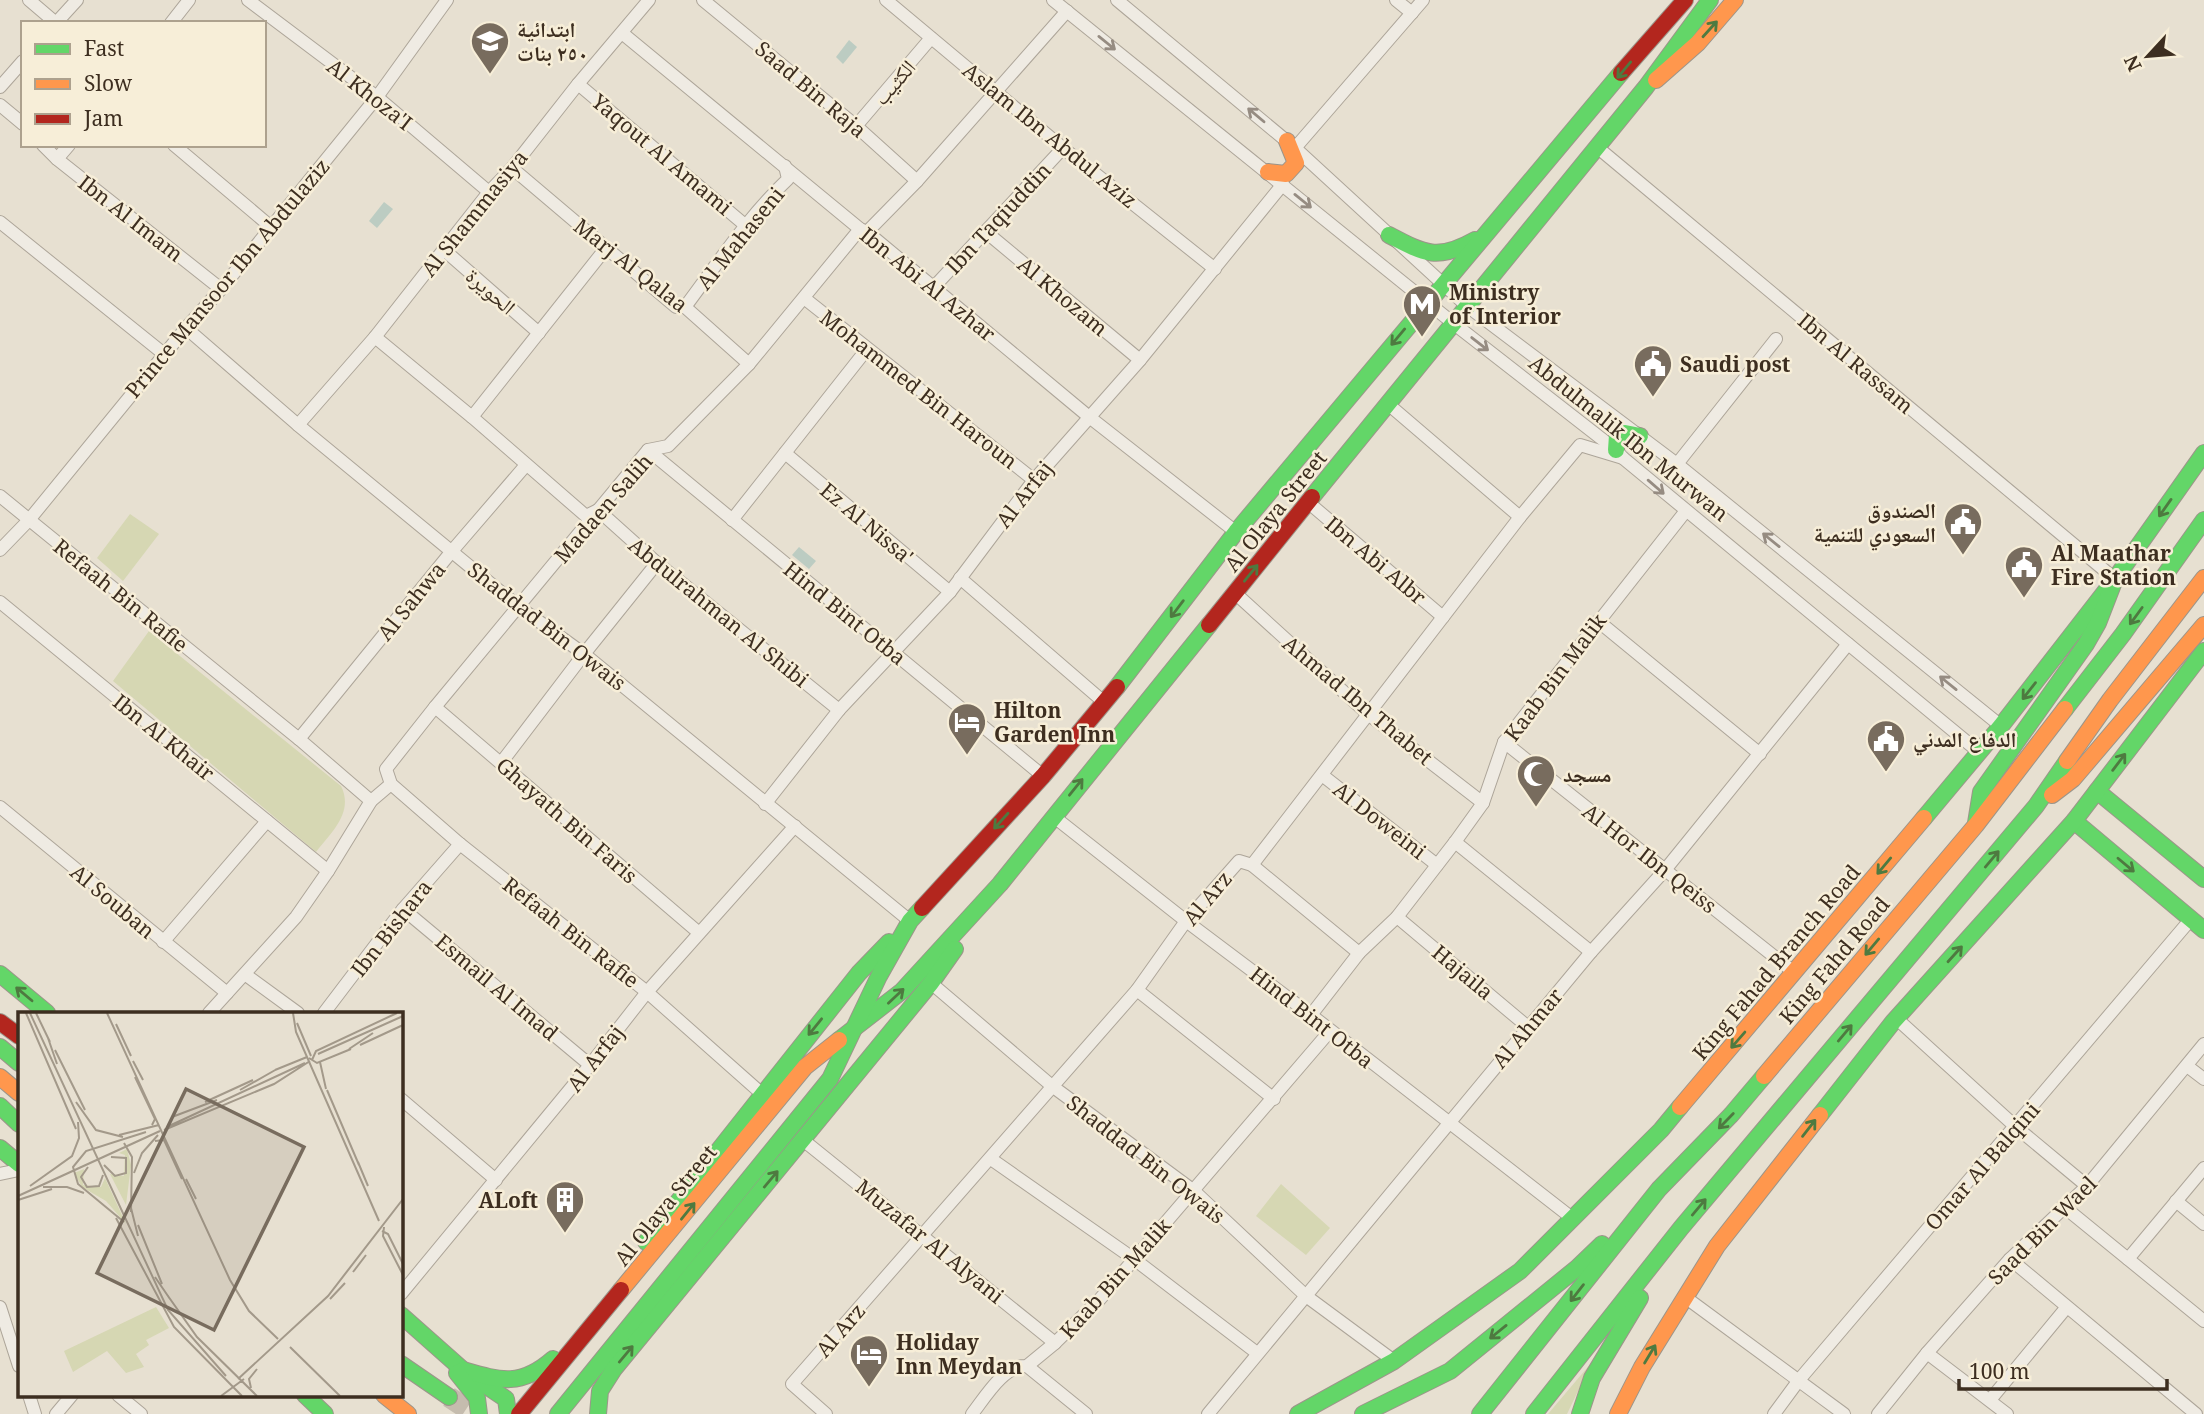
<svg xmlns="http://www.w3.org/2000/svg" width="2204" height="1414" viewBox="0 0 2204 1414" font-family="'Noto Serif','Noto Naskh Arabic',serif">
  <rect width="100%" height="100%" fill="#e7e0d1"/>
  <g fill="#d6d7b3">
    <polygon points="130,514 159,534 123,581 97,558"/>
    <path d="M149 631 341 786C354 812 332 832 316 852L113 681Z"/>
    <polygon points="1281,1184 1330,1228 1306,1255 1256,1216"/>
    <polygon points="1592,1362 1567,1414 1548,1414"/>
  </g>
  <g fill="#bcccc2">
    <polygon points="849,40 857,47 843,64 836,57"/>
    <polygon points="384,202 393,209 377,228 369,221"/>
    <polygon points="799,547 816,561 809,569 792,555"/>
  </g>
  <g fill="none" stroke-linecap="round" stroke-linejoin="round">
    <polyline stroke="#c5bcae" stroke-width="21" stroke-dasharray="21 10" stroke-linecap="butt" points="449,1397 475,1414"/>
    <g stroke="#ada599" stroke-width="14">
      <g id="street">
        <polyline points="29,0 56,23 77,0"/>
        <polyline points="248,0 377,97 489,192"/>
        <polyline points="703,0 856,126 917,181"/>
        <polyline points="886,0 1063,148 1215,269"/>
        <polyline points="1053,0 1453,323 1616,450 1623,458 1979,752"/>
        <polyline points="1117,0 1295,148 1467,306 1677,464 2001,726"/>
        <polyline points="1396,0 1412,13"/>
        <polyline points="171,23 189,0"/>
        <polyline points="622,33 860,229 867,232 1088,416 1236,532"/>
        <polyline points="578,84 745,225"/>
        <polyline points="0,87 23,61"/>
        <polyline points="0,105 23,124"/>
        <polyline points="856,126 931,38"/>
        <polyline points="43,145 57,159 221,289"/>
        <polyline points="174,145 270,226"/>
        <polyline points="1597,147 2115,579"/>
        <polyline points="1295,148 1423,0"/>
        <polyline points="57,159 69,145"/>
        <polyline points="512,168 676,307 685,307 749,364"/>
        <polyline points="0,222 164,354"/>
        <polyline points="867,232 917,181 1067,11"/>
        <polyline points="986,232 1140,360"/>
        <polyline points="443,249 539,333"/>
        <polyline points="933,288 1063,148"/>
        <polyline points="804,298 1034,480"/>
        <path d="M685 307C718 263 748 217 788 179L785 166"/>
        <polyline points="186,328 298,425 519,607 584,654 910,921"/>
        <polyline points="375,337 472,417 586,516 598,510 657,563 839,710"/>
        <polyline points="1388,404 1520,517"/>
        <polyline points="472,417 606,248"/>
        <polyline points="298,425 375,337 489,192 512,168 578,84 649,0"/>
        <polyline points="648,450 1043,776"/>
        <polyline points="785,453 950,592"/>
        <polyline points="1677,464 1776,339"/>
        <polyline points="0,496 299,739 371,801"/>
        <polyline points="1309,503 1443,617"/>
        <polyline points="732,520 867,349"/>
        <polyline points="0,550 29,520 186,328 221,289 377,97 447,0"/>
        <polyline points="960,578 1105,703"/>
        <polyline points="1235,593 1368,714 1483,803"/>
        <polyline points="0,602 328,871"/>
        <polyline points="1598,621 1760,754"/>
        <polyline points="435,707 698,932"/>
        <polyline points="299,739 452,551 526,465"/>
        <polyline points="1504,742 1795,973"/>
        <polyline points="501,763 584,654 657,563"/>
        <polyline points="1322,775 1437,865"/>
        <polyline points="765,804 839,710 950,592 1034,480 1140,360 1283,184"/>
        <polyline points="0,807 227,993"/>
        <polyline points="1053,816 1186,921 1311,1015 1572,1218"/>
        <polyline points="1455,842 1591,952"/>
        <polyline points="1252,865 1359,953"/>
        <polyline points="403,909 590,1065"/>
        <polyline points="1397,917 1528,1027"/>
        <polyline points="163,942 267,821"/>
        <polyline points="246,975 298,1013"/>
        <polyline points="931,983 1052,1086 1194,1191 1306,1296 1394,1361"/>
        <polyline points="1137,990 1274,1099"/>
        <polyline points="209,1013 296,917 328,871 371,801 391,784"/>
        <polyline points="324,1013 403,909 460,844"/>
        <polyline points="1311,1015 1359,953 1397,917 1455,842 1483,803 1504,742 1685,512"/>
        <polyline points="1897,1019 2016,1127 2087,1186"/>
        <polyline points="2187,1066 2204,1079"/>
        <polyline points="761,1093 647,992 460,844 391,784 386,769 435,707 648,450 668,446 749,364 860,229"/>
        <polyline points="401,1099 496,1180"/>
        <polyline points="803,1140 1055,1343"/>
        <polyline points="991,1159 1134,1259 1257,1353"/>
        <polyline points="0,1174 19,1170"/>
        <polyline points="2176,1201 2204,1224"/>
        <polyline points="2063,1206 2204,1321"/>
        <polyline points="2010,1259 2196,1414"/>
        <polyline points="2128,1259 2204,1168"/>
        <polyline points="401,1294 590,1065 647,992 795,826"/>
        <polyline points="1685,1297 1844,1414"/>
        <polyline points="0,1307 19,1366"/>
        <polyline points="1927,1353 2007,1414"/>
        <polyline points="1027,1366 1086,1414"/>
        <polyline points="29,1395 35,1414"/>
        <polyline points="118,1395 141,1414"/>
        <polyline points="1990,1400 2066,1308"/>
        <polyline points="56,1414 72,1395"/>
        <polyline points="826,1414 792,1384 1137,990 1186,921 1239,861 1252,865 1520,517 1580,445 1623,458"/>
        <path d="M972 1414C984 1399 1004 1364 1027 1366L1055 1343 1100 1299 1330 1031"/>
        <polyline points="1208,1414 1591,952 1665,870 1848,644"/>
        <polyline points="1774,1414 1799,1380 2191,919"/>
        <polyline points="1878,1414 1927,1353 2010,1259 2087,1186 2204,1044"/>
      </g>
    </g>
    <g stroke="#9c958a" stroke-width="18">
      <g id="fast">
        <path d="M1389 235C1425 254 1438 261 1475 240"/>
        <polyline points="1616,450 1617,435 1625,433 1640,436"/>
        <polyline points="1312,497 1646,87 1710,0"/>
        <polyline points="1117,687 1236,532 1621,73"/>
        <polyline points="2065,709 2123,634 2204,520"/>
        <polyline points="2097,791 2204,879"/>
        <polyline points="1924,818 2001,726 2115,579 2204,453"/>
        <polyline points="2074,821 2204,930"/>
        <polyline points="1976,823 1981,792 2086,644 2098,623 2115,579"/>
        <polyline points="0,974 47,1013"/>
        <polyline points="839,1040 902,991 1000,884 1209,625"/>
        <polyline points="0,1047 19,1063"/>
        <polyline points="0,1106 19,1124"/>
        <polyline points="1820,1115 1893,1022 2074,821 2204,651"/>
        <polyline points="0,1148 19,1164"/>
        <polyline points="646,1242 859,973 889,942"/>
        <polyline points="401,1315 463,1370 506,1399 508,1414"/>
        <polyline points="401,1364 449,1397"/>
        <path d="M463 1370C501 1381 521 1387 553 1359"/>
        <polyline points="457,1373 477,1398 479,1414"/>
        <polyline points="305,1395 325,1414"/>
        <polyline points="558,1414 830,1079 879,976 910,921 922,908"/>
        <polyline points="598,1414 600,1391 614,1369 931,983 955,949"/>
        <polyline points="1298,1414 1394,1361 1520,1271 1661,1130 1680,1107"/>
        <polyline points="1363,1414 1450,1371 1577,1268 1602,1244"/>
        <polyline points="1480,1414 1659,1189 1731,1115 1764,1076"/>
        <polyline points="1534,1414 1681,1228 2036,806 2067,761"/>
        <polyline points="1580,1414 1592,1378 1640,1298"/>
      </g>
    </g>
    <g stroke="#9c958a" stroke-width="18">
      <g id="slow">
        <polyline points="1656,80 1698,43 1735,0"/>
        <polyline points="1268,172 1286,174 1296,163 1287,141"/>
        <polyline points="2067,761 2110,700 2204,578"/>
        <polyline points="2052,795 2073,779 2204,625"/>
        <polyline points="1764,1076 1976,825 2065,709"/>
        <polyline points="0,1077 19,1093"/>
        <polyline points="1680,1107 1924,818"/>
        <polyline points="621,1290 805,1067 839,1040"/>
        <polyline points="384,1395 408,1414"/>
        <polyline points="1618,1414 1642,1367 1717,1246 1820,1115"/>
      </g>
    </g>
    <g stroke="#9c958a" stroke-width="18">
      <g id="jam">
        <polyline points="1621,73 1685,0"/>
        <polyline points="1209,625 1312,497"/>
        <polyline points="922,908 1043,776 1117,687"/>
        <polyline points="0,1022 19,1036"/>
        <polyline points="519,1414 621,1290"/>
      </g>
    </g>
    <use href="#street" stroke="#efebe3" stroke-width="12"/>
    <use href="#fast" stroke="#63d668" stroke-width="16"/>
    <use href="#slow" stroke="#ff974d" stroke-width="16"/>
    <use href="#jam" stroke="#b3261e" stroke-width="16"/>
  </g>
  <defs><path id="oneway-shaft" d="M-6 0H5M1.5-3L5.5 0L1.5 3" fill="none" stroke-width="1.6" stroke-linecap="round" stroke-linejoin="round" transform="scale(1.75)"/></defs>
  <g stroke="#4e7a40">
    <use href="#oneway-shaft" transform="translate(1710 29) rotate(-48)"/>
    <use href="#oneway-shaft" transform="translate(1624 70) rotate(130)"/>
    <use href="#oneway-shaft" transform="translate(1398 337) rotate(130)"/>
    <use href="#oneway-shaft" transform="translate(2165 508) rotate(125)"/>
    <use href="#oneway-shaft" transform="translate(1251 573) rotate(-51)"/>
    <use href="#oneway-shaft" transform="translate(1177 609) rotate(127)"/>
    <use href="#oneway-shaft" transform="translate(2136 616) rotate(126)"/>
    <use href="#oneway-shaft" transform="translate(2029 691) rotate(128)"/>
    <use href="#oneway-shaft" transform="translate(2119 762) rotate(-53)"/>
    <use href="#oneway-shaft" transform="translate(1076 787) rotate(-51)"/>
    <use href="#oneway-shaft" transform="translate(1001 821) rotate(132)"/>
    <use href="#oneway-shaft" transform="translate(1992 859) rotate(-50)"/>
    <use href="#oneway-shaft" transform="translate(2126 865) rotate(40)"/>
    <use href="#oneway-shaft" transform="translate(1884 866) rotate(130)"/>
    <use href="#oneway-shaft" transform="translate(1872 947) rotate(130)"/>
    <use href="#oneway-shaft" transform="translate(1955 954) rotate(-48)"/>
    <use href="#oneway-shaft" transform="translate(24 994) rotate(-140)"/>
    <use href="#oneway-shaft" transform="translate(896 996) rotate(-43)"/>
    <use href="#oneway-shaft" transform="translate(815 1027) rotate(129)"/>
    <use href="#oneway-shaft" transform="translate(1845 1033) rotate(-50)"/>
    <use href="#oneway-shaft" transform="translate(1738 1040) rotate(131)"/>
    <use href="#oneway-shaft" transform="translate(1726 1121) rotate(134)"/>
    <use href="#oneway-shaft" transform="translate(1809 1128) rotate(-52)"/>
    <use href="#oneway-shaft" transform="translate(771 1179) rotate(-50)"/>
    <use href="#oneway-shaft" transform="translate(1699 1207) rotate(-50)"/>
    <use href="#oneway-shaft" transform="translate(688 1211) rotate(-51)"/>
    <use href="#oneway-shaft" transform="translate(1577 1293) rotate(128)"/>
    <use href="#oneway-shaft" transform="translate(1498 1332) rotate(141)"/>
    <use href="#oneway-shaft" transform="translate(626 1354) rotate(-50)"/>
    <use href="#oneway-shaft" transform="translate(1650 1354) rotate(-59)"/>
  </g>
  <g stroke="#968c82">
    <use href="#oneway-shaft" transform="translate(1107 43) rotate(39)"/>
    <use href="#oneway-shaft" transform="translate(1256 115) rotate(-140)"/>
    <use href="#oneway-shaft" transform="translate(1303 201) rotate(39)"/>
    <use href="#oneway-shaft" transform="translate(1480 344) rotate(38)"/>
    <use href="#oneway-shaft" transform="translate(1656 487) rotate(41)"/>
    <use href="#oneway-shaft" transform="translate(1771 540) rotate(-141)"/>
    <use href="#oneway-shaft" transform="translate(1948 683) rotate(-141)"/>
  </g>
  <defs>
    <g id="school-pin" transform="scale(2.0125)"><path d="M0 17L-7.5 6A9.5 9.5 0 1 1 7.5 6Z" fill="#786c5e" stroke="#f7eed8"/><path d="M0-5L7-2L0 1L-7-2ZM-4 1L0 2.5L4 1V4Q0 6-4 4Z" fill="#fff"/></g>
    <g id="metro-pin" transform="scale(2.0125)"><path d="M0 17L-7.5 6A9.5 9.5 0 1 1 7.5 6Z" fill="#786c5e" stroke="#f7eed8"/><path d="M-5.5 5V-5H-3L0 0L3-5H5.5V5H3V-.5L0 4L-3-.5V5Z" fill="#fff"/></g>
    <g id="civic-pin" transform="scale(2.0125)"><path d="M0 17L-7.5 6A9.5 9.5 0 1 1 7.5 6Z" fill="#786c5e" stroke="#f7eed8"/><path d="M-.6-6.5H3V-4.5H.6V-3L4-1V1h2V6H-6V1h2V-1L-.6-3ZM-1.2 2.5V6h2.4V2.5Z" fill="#fff"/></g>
    <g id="hotel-pin" transform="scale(2.0125)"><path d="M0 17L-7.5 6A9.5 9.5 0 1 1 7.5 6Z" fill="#786c5e" stroke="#f7eed8"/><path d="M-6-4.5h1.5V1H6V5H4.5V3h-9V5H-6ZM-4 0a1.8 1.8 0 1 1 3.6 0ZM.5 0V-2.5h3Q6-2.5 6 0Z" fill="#fff"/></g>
    <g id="mosque-pin" transform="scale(2.0125)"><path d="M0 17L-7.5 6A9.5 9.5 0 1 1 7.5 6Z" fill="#786c5e" stroke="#f7eed8"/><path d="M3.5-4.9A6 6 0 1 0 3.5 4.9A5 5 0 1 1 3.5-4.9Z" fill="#fff"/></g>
    <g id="building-pin" transform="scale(2.0125)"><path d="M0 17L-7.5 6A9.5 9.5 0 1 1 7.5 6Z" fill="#786c5e" stroke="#f7eed8"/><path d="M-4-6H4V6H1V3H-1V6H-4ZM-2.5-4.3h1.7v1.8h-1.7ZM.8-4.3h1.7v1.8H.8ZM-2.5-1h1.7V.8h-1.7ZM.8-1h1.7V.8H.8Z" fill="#fff"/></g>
  </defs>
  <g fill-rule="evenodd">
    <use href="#school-pin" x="490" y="41"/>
    <use href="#metro-pin" x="1422" y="304"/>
    <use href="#civic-pin" x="1653" y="364"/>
    <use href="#civic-pin" x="1963" y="522"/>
    <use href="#civic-pin" x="2024" y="565"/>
    <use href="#hotel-pin" x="967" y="722"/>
    <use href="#civic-pin" x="1886" y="739"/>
    <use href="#mosque-pin" x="1536" y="774"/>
    <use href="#building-pin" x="565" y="1200"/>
    <use href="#hotel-pin" x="869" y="1354"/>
  </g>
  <g text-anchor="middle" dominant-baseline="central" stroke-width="5" stroke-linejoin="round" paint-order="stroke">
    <g font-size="21" font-weight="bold" fill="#3d2e20" stroke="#f7eed8" text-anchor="start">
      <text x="517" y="29">ابتدائية<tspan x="517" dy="24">٢٥٠ بنات</tspan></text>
      <text x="1449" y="292">Ministry<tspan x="1449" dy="24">of Interior</tspan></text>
      <text x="1680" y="364">Saudi post</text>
      <text x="1936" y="510" text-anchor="end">الصندوق<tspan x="1936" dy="24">السعودي للتنمية</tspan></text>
      <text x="2051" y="553">Al Maathar<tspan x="2051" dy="24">Fire Station</tspan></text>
      <text x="994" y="710">Hilton<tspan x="994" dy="24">Garden Inn</tspan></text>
      <text x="1913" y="739">الدفاع المدني</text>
      <text x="1563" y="774">مسجد</text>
      <text x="538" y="1200" text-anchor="end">ALoft</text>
      <text x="896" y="1342">Holiday<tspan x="896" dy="24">Inn Meydan</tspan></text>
    </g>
    <g font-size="21" fill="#3d2e20" stroke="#f7eed8">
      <text transform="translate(894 82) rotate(-49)">الكثيب</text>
      <text transform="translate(811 89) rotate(40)">Saad Bin Raja</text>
      <text transform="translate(370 94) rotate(38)">Al Khoza'I</text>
      <text transform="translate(1050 135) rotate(39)">Aslam Ibn Abdul Aziz</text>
      <text transform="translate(662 154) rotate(40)">Yaqout Al Amami</text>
      <text transform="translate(474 213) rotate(-51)">Al Shammasiya</text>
      <text transform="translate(131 218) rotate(38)">Ibn Al Imam</text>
      <text transform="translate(998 218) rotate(-47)">Ibn Taqiuddin</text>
      <text transform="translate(740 238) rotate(-51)">Al Mahaseni</text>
      <text transform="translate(631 265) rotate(38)">Marj Al Qalaa</text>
      <text transform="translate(227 278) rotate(-50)">Prince Mansoor Ibn Abdulaziz</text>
      <text transform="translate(928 284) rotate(39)">Ibn Abi Al Azhar</text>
      <text transform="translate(491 291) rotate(41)">الحويرة</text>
      <text transform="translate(1063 296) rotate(40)">Al Khozam</text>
      <text transform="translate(1856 363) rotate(40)">Ibn Al Rassam</text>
      <text transform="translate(919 389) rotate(38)">Mohammed Bin Haroun</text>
      <text transform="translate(1629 438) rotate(39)">Abdulmalik Ibn Murwan</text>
      <text transform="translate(1024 494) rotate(-52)">Al Arfaj</text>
      <text transform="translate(603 508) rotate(-49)">Madaen Salih</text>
      <text transform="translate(1275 511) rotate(-51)">Al Olaya Street</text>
      <text transform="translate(867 523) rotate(40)">Ez Al Nissa'</text>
      <text transform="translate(1376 560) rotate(40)">Ibn Abi Albr</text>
      <text transform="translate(121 595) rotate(39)">Refaah Bin Rafie</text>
      <text transform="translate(411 601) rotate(-51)">Al Sahwa</text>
      <text transform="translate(719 612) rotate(39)">Abdulrahman Al Shibi</text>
      <text transform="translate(845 613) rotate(39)">Hind Bint Otba</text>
      <text transform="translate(547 626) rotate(38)">Shaddad Bin Owais</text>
      <text transform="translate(1555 677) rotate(-53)">Kaab Bin Malik</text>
      <text transform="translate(1358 700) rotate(40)">Ahmad Ibn Thabet</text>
      <text transform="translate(164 737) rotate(39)">Ibn Al Khair</text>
      <text transform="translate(567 820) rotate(41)">Ghayath Bin Faris</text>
      <text transform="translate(1380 820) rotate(38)">Al Doweini</text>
      <text transform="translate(1650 858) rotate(38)">Al Hor Ibn Qeiss</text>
      <text transform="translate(1207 898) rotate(-50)">Al Arz</text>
      <text transform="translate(113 901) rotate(40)">Al Souban</text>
      <text transform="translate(391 928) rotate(-52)">Ibn Bishara</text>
      <text transform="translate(571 932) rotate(38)">Refaah Bin Rafie</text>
      <text transform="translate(1834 960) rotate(-50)">King Fahd Road</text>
      <text transform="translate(1776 962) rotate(-50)">King Fahad Branch Road</text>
      <text transform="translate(1463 972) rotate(40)">Hajaila</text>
      <text transform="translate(497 987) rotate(40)">Esmail Al Imad</text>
      <text transform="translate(1312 1017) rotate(38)">Hind Bint Otba</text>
      <text transform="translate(1527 1028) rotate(-50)">Al Ahmar</text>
      <text transform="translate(595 1058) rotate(-52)">Al Arfaj</text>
      <text transform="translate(1146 1159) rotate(38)">Shaddad Bin Owais</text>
      <text transform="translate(1982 1166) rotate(-49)">Omar Al Balqini</text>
      <text transform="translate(665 1205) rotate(-51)">Al Olaya Street</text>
      <text transform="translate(2042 1230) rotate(-45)">Saad Bin Wael</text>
      <text transform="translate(930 1241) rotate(39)">Muzafar Al Alyani</text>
      <text transform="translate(1115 1278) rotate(-48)">Kaab Bin Malik</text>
      <text transform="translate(840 1330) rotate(-49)">Al Arz</text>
    </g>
  </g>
  <g transform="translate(18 1012)">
    <rect width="385" height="385" fill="#e7e0d1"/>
    <path d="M109 137 113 153 108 193 92 162 106 164 107 143 101 141ZM66 157 65 173 83 175 87 166 108 212 88 189 64 175 56 161ZM138 295 151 316 128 328 131 333 118 342 126 355 108 361 89 339 55 360 46 339Z" fill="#d6d7b3"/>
    <path fill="none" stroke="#a3998a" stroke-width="2" d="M8 1 58 117M12 1 150 298 208 364M18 1 32 30M89 1 212 268 231 299 260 327M275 1 278 20 361 209M279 11 293 44M98 12 113 44M30 26 39 52M342 33 385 13M331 37 355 21M37 38 67 98M300 42 385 4M291 46 299 51 333 37M294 48 298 39 379 1M115 49 125 68M302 50 308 77M257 58 289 45M117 65 137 107 134 113M222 78 259 57M309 78 341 153M58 90 78 118 105 125M187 90 235 68M154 105 199 88M151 114 287 51M146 118 256 72 292 49M101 123 141 113M137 129 146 128 164 167M106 131 114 145 113 200M340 150 350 174M86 153 97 164 108 161V146L93 145M70 155 63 165 69 175 81 174 85 163M116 161 124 141 140 123M168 167 178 187M12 174 54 144 61 126 60 110M25 175H49L66 181M0 184 142 119M0 188 34 177M113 196 120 224M98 206 156 315 224 384M106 210 60 172 55 155 68 139 128 120M120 213 144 272M366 215 365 224 385 263M364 219 370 222 385 252M335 260 348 243M137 265 152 287M150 284 179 325 239 384M312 287 327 271M272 335 322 384M220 367 310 284 385 187M233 376 231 367 239 357M203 384 226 367"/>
    <path fill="#786c5e" fill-opacity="0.15" stroke="#786c5e" stroke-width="3.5" d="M168 77 286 135 196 318 79 261Z"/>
    <rect width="385" height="385" fill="none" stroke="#3d2e20" stroke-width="3.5"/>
  </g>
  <rect x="21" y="21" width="245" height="126" fill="#f7eed8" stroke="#ada18e" stroke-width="2"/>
  <rect x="35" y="44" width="35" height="10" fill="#63d668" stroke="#ada18e" stroke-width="2"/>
  <text x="84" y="56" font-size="21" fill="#3d2e20">Fast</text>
  <rect x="35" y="79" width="35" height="10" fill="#ff974d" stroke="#ada18e" stroke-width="2"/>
  <text x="84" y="91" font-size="21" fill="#3d2e20">Slow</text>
  <rect x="35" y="114" width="35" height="10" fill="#b3261e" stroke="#ada18e" stroke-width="2"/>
  <text x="84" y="126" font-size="21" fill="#3d2e20">Jam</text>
  <g transform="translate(2148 56) rotate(244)" stroke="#f7eed8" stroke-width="5" paint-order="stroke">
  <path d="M0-5L12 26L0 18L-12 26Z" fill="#3d2e20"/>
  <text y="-10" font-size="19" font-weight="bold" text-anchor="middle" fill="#3d2e20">N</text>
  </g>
  <path d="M1959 1379v10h208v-10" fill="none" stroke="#3d2e20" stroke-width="3.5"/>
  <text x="1969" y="1379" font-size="21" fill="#3d2e20" stroke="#f7eed8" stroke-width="5" paint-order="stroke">100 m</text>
</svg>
